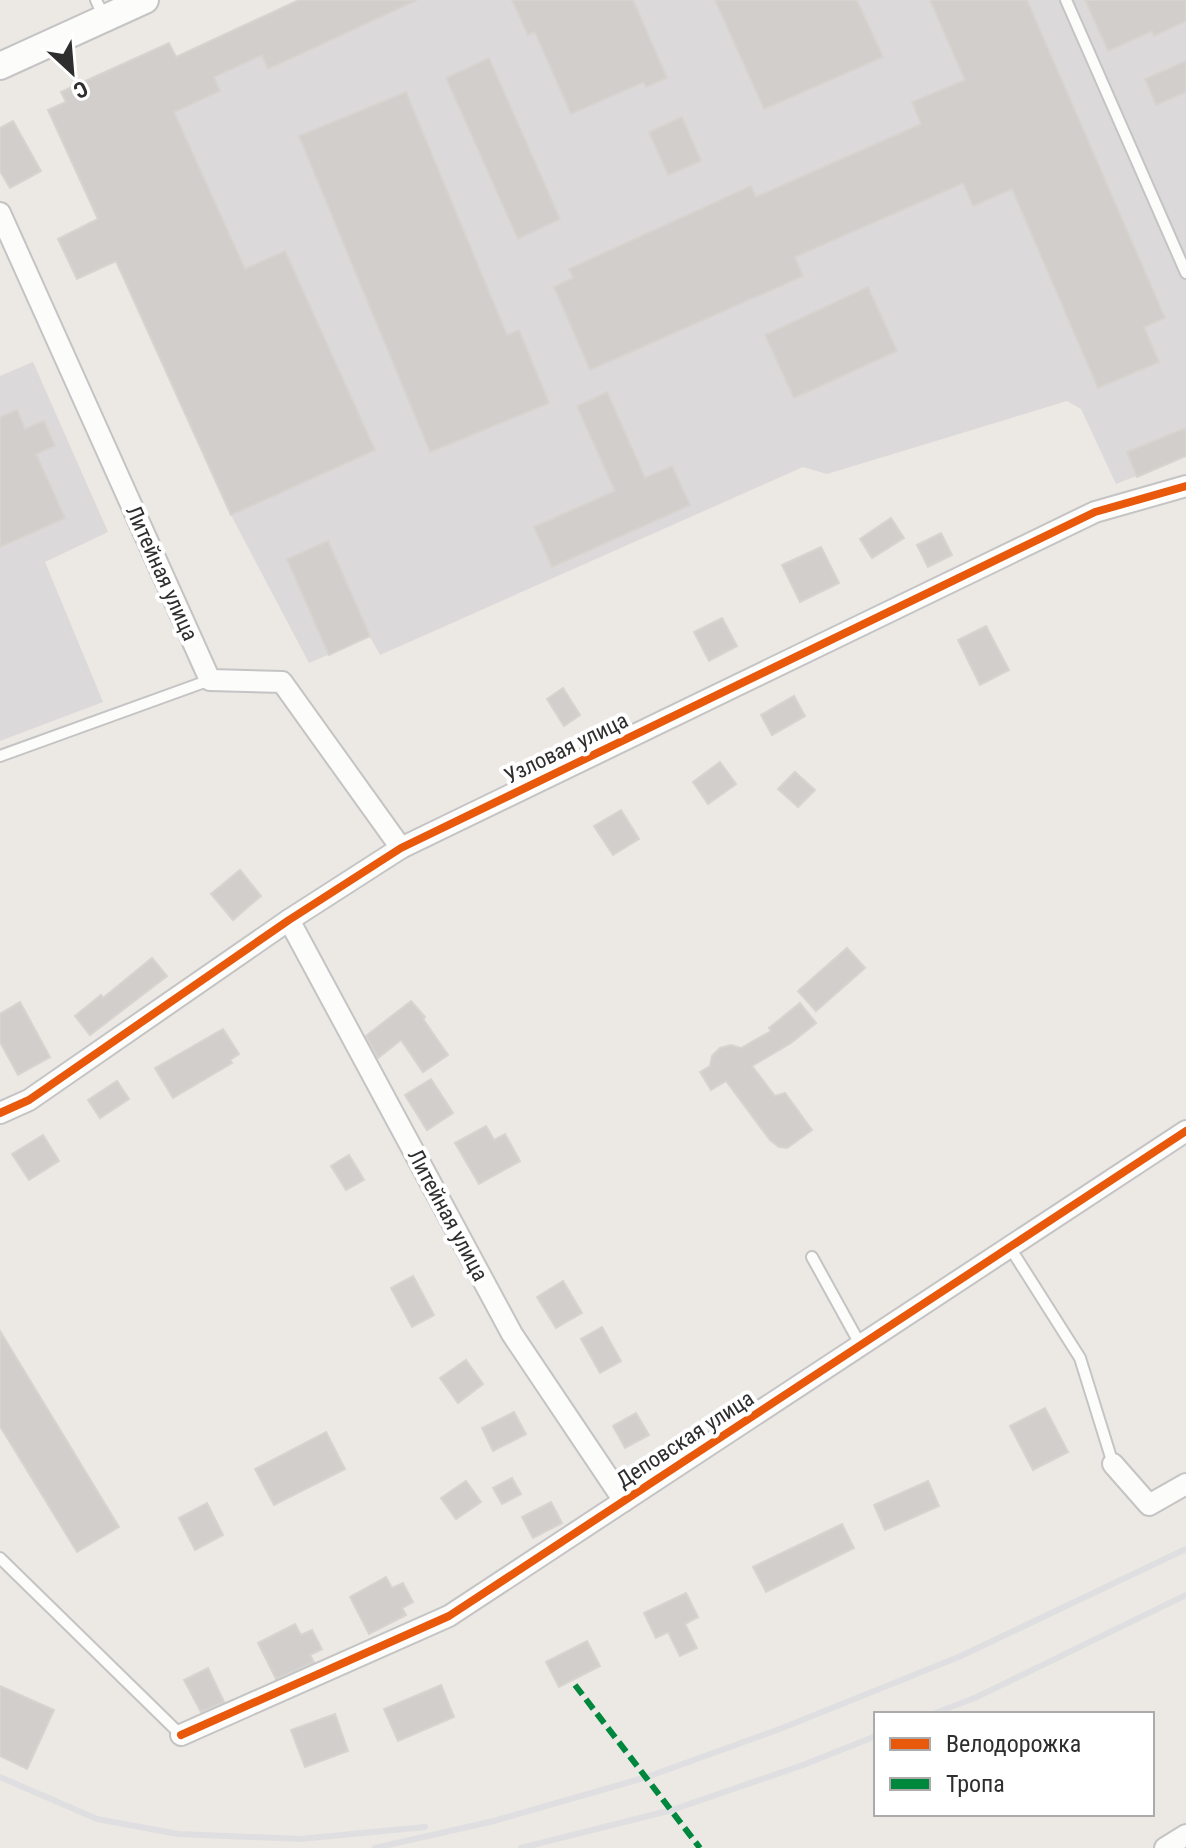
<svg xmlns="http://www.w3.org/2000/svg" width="1186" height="1848" viewBox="0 0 1186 1848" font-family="'Roboto Condensed',sans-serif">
  <rect width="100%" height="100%" fill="#ece8e4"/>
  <g fill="#dcd9db">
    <polygon points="299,0 1186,0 1186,456 1116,484 1081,409 1067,401 827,474 803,467 380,655 370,637 309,663 231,515 48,110 66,102 61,92 169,43 176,57"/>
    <polygon points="33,362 108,532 45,562 103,702 0,741 0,376"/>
  </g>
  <g fill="#d1cecb" stroke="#d7d4d0" stroke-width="2">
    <polygon points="299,0 417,0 268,69 262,55 214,77 220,91 174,112 245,269 285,251 375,450 231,515 116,261 77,279 58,239 98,219 48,110 66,102 61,92 169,43 176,57"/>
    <polygon points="512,0 633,0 667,78 646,87 644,82 571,114 535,32 528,35"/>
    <polygon points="715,0 857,0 883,57 764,109"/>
    <polygon points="930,0 1027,0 1165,318 1144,327 1159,362 1098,388 1012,189 973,206 963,183 795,257 803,276 590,370 554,287 573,278 569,269 751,186 756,197 921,124 912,102 965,80"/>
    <polygon points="1085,0 1186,0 1186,21 1154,36 1152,31 1108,51"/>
    <polygon points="489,58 560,219 518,239 446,78"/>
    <polygon points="1186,61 1186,92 1156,105 1145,79"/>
    <polygon points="406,92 507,335 519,330 549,403 430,452 299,136"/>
    <polygon points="682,117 701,161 668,175 649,132"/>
    <polygon points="13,121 41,171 10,188 0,171 0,128"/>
    <polygon points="868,287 897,351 794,398 765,335"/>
    <polygon points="607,392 645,478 672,466 690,505 552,567 534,527 615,491 577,406"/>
    <polygon points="17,410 25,429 44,421 55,446 36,454 65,518 0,547 0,417"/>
    <polygon points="1186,428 1186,456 1137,477 1127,452"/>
    <polygon points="891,518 904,538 872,558 860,539"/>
    <polygon points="941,533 952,555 928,567 917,545"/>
    <polygon points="328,541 370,636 329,655 287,559"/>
    <polygon points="821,547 839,583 800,602 782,565"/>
    <polygon points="722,618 737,646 709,661 694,632"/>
    <polygon points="986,626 1009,670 980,685 958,640"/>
    <polygon points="563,688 580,715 564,726 547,699"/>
    <polygon points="794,696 805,716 772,735 761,715"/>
    <polygon points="720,762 736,784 708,804 693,782"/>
    <polygon points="795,772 815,790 798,807 778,789"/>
    <polygon points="621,810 639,839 613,855 594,826"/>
    <polygon points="240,870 261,896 233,920 211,894"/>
    <polygon points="847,948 865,968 816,1011 798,991"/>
    <polygon points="152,958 167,976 90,1035 75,1016 101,995 103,998"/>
    <polygon points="411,1001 425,1017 423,1019 448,1055 423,1072 401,1040 378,1058 366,1036"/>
    <polygon points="20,1002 50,1057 18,1075 0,1042 0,1014"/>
    <polygon points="800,1003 816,1023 791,1043 752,1066 775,1096 785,1093 812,1130 787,1148 779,1147 770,1140 726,1081 711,1090 700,1072 710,1066 712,1056 720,1048 731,1045 741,1048 771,1031 769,1028"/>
    <polygon points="223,1029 239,1054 230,1060 232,1063 173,1098 155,1068"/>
    <polygon points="431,1079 453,1113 427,1130 405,1095"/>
    <polygon points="117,1081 129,1099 100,1118 88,1100"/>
    <polygon points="486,1126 494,1140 505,1134 520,1161 479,1184 455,1143"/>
    <polygon points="43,1135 59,1161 29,1180 12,1154"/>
    <polygon points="349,1155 364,1180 346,1190 331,1166"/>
    <polygon points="413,1276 434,1315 412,1327 391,1288"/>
    <polygon points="563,1281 582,1313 556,1328 537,1297"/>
    <polygon points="602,1327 621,1361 600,1373 581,1339"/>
    <polygon points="0,1331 119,1527 77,1552 0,1426"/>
    <polygon points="466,1360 483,1384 458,1403 440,1378"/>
    <polygon points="1045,1408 1068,1452 1033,1470 1010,1426"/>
    <polygon points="514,1412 526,1434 493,1451 482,1428"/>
    <polygon points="636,1413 649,1435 625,1448 613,1426"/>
    <polygon points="326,1432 345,1469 274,1505 255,1469"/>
    <polygon points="512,1478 521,1494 502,1504 493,1488"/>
    <polygon points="466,1481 481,1502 456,1519 441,1498"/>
    <polygon points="928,1481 939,1506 885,1530 874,1505"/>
    <polygon points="551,1502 562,1523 533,1538 522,1517"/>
    <polygon points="207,1503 223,1535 195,1550 179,1518"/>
    <polygon points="842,1524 854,1548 766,1592 753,1567"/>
    <polygon points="386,1577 392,1588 403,1583 413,1602 402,1608 406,1615 369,1634 350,1597"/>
    <polygon points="686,1593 698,1617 685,1624 697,1648 680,1656 668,1632 656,1638 644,1613"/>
    <polygon points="295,1624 301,1635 312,1630 322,1649 310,1655 314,1662 276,1679 258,1643"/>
    <polygon points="587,1641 600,1666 559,1687 546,1662"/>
    <polygon points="208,1668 224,1702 201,1712 184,1680"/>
    <polygon points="441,1685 454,1717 398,1741 384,1709"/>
    <polygon points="0,1686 54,1710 27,1769 0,1756"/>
    <polygon points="335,1714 348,1751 305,1767 291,1730"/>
  </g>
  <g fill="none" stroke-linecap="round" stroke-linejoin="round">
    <g stroke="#c5c4c5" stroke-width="14">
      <g id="service">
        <polyline points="96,0 104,17"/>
        <polyline points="1066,0 1186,273"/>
        <polyline points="0,756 210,680"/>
        <polyline points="1009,1246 1080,1358 1113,1464"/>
        <polyline points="812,1257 860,1344"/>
        <polyline points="0,1558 181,1735"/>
      </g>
    </g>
    <g stroke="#c5c4c5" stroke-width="24">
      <g id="minor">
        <polyline points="0,213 210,680 282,682 401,848"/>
        <polyline points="289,920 512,1334 624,1501"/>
        <polyline points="0,1113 29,1100 289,920 401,848 1095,512 1186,486"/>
        <polyline points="1113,1464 1149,1505 1186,1484"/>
        <polyline points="181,1735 449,1616 1186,1131"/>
        <polyline points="1165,1848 1186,1835"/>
      </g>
    </g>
    <g stroke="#c5c4c5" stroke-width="30">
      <polyline id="tertiary" points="0,66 145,0"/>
    </g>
    <use href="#service" stroke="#fcfcfb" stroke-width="10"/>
    <use href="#minor" stroke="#fcfcfb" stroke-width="20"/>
    <use href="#tertiary" stroke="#fcfcfb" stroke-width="26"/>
    <g stroke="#dfdfe1" stroke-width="6">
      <polyline points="933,1714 977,1697 1186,1595"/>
      <polyline points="0,1777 97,1819 178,1834 300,1839 425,1827"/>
      <polyline points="375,1848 494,1821 647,1777 785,1727 961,1656 1186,1549"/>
      <polyline points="521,1848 672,1810 803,1765 876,1736"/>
    </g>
    <polyline stroke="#00873e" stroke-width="6" stroke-dasharray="12 6" stroke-linecap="butt" points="575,1685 700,1848"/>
    <g stroke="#fff" stroke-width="13">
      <g id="cycleway">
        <polyline points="0,1113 29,1100 289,920 401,848 1095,512 1186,486"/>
        <polyline points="181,1735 449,1616 1186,1131"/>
      </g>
    </g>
    <use href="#cycleway" stroke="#e8590c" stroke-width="8"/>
  </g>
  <g text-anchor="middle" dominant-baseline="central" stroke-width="8" stroke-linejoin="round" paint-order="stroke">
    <g font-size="22" fill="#2e2e2e" stroke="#fff">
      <text transform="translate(162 573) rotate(66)">Литейная улица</text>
      <text transform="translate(566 748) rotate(-26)">Узловая улица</text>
      <text transform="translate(448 1215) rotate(62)">Литейная улица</text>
      <text transform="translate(685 1439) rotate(-33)">Деповская улица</text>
    </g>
  </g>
  <rect x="874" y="1712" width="280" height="104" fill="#ffffff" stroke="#ababab" stroke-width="2"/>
  <rect x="890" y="1738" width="40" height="12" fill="#e8590c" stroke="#ababab" stroke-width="2"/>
  <text x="946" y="1752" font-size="24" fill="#2e2e2e">Велодорожка</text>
  <rect x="890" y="1778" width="40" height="12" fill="#00873e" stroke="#ababab" stroke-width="2"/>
  <text x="946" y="1792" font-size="24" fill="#2e2e2e">Тропа</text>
  <g transform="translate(72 72) rotate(154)" stroke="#ffffff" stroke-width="6" paint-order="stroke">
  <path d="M0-6L14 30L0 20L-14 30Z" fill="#2e2e2e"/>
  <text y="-12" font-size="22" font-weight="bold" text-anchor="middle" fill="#2e2e2e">С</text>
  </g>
</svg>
